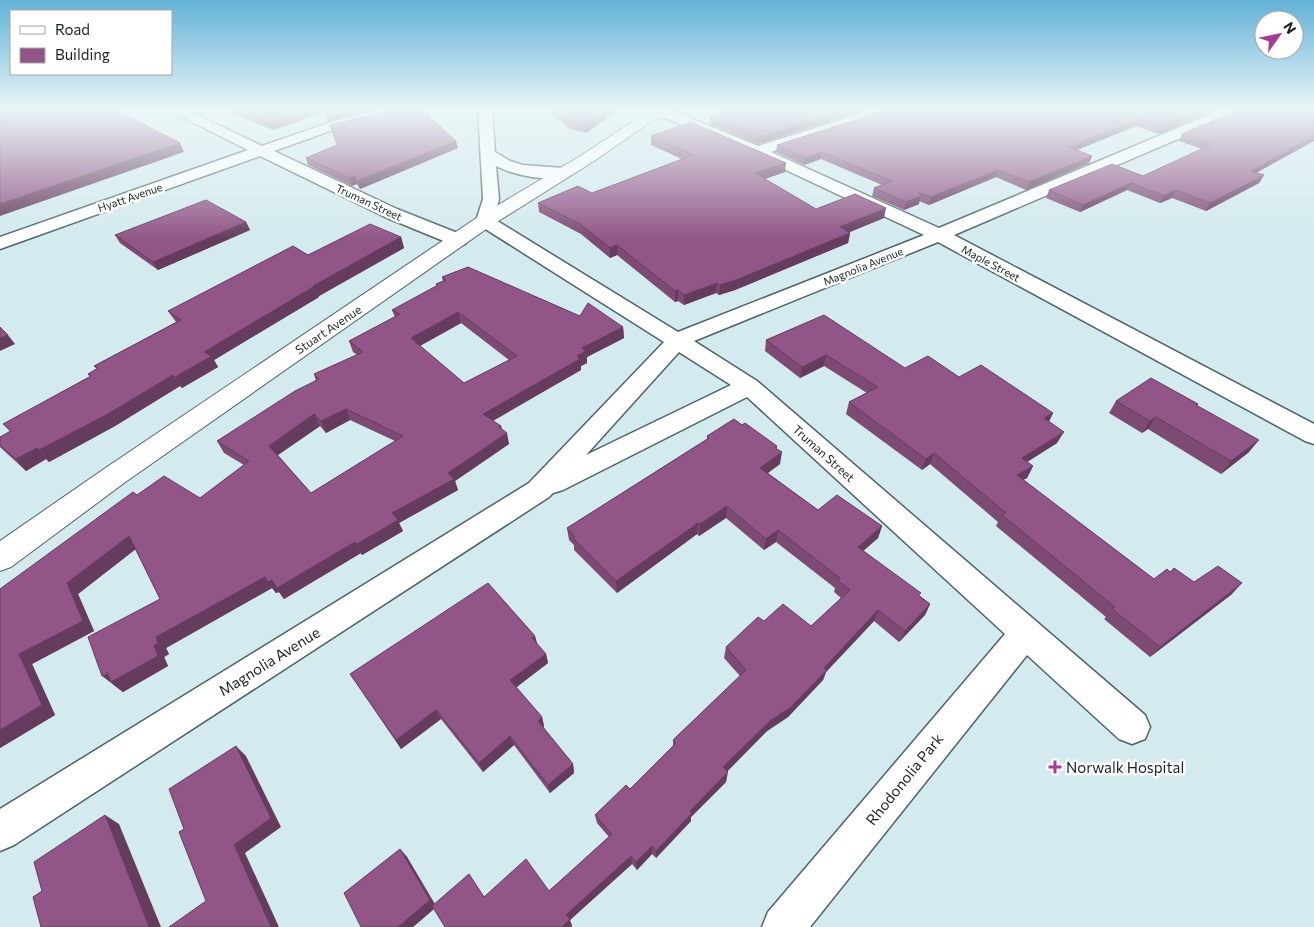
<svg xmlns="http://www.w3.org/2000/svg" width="1314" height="927" viewBox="0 0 1314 927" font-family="Commissioner,sans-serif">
  <rect width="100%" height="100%" fill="#d3eaee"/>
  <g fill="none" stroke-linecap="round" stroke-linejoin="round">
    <g stroke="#4f6367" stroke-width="3">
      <g id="minor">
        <polygon points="166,109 185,109 262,146 337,120 384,109 411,109 409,112 341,127 274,151 397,209 465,236 467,240 465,244 458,246 451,244 385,217 260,156 0,249 0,237 248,150"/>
        <path d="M478 109H492L495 152 510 161 523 165 563 168 569 170 571 173 569 176C547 182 516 176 496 166L499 199 494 219 678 332 924 235 752 154 668 119 652 116 650 113 652 110 676 112 758 146 875 109H897L895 112 771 152 939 228 1223 109H1243L1241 112 954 235 1314 424V444L1305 441 938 242 694 341 757 381 1145 715 1150 727 1145 739 1132 744 1119 739 1027 655 810 927H762L768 912 1005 634 747 397 563 490 553 493 549 497 14 845 0 851V809L529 483 664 342 479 225 476 221 483 199ZM679 352 731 385 586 455Z"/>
      </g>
    </g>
    <g stroke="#4f6367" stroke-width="2">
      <polygon id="tertiary" points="652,109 669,109 594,161 492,225 124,483 11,567 0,571 0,541 104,469 478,217 582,155"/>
    </g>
    <use href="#minor" fill="#fff" fill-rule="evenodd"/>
    <use href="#tertiary" fill="#fff" fill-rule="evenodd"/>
  </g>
  <g fill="#7d4a74" fill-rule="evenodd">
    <polygon points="223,109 375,109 328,121 324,112 273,130"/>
    <polygon points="547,109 620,109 586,133 570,129"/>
    <polygon points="725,109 868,109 758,144 710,124 710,117 727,111 725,111"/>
    <polygon points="890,109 1217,109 1159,134 1136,126 1077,150 1092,156 1089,163 1026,190 996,177 929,205 919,201 919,204 904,210 872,196 874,188 882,185 821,159 804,165 776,152 777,145"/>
    <polygon points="1240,109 1256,173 1264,175 1259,183 1206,211 1172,198 1160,203 1127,190 1080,212 1046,198 1049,190 1143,176 1202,149 1179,141 1182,134"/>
    <polygon points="330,125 458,148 360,189 357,184 352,186 308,165 306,158 337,145"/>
    <polygon points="651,136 785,172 765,179 816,209 884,218 849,232 850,233 848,243 735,290 719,295 716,293 684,305 678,301 675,302 617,255 610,258 581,234 539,212 538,203 592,193 682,159 651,145"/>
    <polygon points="246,222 250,230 158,270 120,243 115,235"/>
    <polygon points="401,237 404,248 319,296 319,297 214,360 218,367 182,388 180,386 115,426 49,462 46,459 26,471 0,447 0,437 10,431 3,424 90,377 88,374 97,369 94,366 176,322 168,311 308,255"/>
    <path d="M442 277 580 316 623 327 624 338 587 357V363L581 366V370L493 421 501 426 502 429 509 444 455 481 458 490 399 523 403 531 362 555 361 553 284 599 279 592 276 593 272 588 166 648 169 654 164 657 168 666 123 692 114 685V686L160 599 136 549 78 594 94 631 32 664 55 715 0 748V589L137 495 200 498 244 465 224 453 217 441 316 381 314 374 357 355 353 352 349 341 395 317 392 310 437 286 436 284 443 281ZM461 323 509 360 464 383 420 346ZM350 420 395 441 311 493 278 455 320 426 326 433Z"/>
    <polygon points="766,340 905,368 959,377 1053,413 1049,422 1057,443 1027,462 1033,466 1027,478 1023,480 1154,579 1170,572 1194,582 1232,594 1150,657 1104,619 1106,617 996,526 998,522 930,464 922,470 846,414 849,402 867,393 824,366 800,378 765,351"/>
    <polygon points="1116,401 1198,404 1197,406 1249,452 1221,474 1148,429 1142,433 1109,413"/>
    <polygon points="707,436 777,449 780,464 768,473 818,510 882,526 878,538 863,551 930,604 925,615 899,642 874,621 826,672 823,680 788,717 767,731 727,771 726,782 691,817 691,821 656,858 652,854 637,870 632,864 570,920 572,926 571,927 445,927 434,909 413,927 400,849 407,857 435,904 484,897 549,891 609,837 597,823 595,815 630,789 673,746 673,740 740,676 724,658 726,647 764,621 811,626 841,598 834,592 835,588 776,542 764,550 726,518 699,536 697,534 617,593 574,550 574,545 569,540 567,528 707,439"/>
    <polygon points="537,644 546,654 548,663 516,687 542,717 544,726 543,727 573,764 574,773 550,793 514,745 483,772 441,719 401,749 350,674"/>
  </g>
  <g fill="#663c5e">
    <polygon points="311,109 323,109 324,112 273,130 270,123"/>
    <polygon points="345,109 375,109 328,121 325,114"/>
    <polygon points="608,109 620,109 586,133 585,125"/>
    <polygon points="848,109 868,109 758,144 759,137"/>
    <polygon points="1205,109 1217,109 1159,134 1162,127"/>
    <polygon points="1139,119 1136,126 1067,154 1069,147"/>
    <polygon points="1314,136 1314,141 1247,178 1251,171"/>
    <polygon points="456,141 458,148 360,189 357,181"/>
    <polygon points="180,143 184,152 0,216 0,204"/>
    <polygon points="822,152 821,159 804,165 805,158"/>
    <polygon points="1092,156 1089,163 1026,190 1029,182"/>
    <polygon points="786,163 785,172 754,182 755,173"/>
    <polygon points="998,170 996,177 929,205 931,197"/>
    <polygon points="1264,175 1259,183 1206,211 1210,203"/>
    <polygon points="355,176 357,184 352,186 350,178"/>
    <polygon points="1131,183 1127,190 1080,212 1083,205"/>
    <polygon points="1176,190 1172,198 1160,203 1164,196"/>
    <polygon points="921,196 919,204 904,210 906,202"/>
    <polygon points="886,208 884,218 838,237 840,227"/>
    <polygon points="246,222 250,230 158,270 153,262"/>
    <polygon points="850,233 848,243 735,290 719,295 720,285"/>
    <polygon points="401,237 404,248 319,296 319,297 214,360 218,367 182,388 175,377 204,352 313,286"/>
    <polygon points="617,245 617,255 610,258 610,248"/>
    <polygon points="717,283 716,293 684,305 684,295"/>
    <polygon points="678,290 678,301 675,302 675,291"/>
    <polygon points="458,312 461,323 414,349 411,338"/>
    <polygon points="623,327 624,338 587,357 587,363 581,366 581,370 485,425 483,414 582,348"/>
    <polygon points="8,335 15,344 0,351 0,338"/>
    <polygon points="826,355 824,366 800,378 802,367"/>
    <polygon points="173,375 180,386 115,426 49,462 39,450"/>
    <polygon points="346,409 350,420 326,433 321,421"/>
    <polygon points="1053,413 1047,424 1044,418"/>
    <polygon points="314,414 320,426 275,457 269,446"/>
    <polygon points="1156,417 1148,429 1142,433 1150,421"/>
    <polygon points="501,426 503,436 507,433 509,444 455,481 458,490 399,523 403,531 362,555 357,544 392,513 448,473"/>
    <polygon points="1064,432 1057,443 1016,469 1022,458"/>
    <polygon points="1259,440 1249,452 1221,474 1231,461"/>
    <polygon points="777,446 776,457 782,452 780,464 758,480 760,468 775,448"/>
    <polygon points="37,448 46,459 26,471 16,459"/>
    <polygon points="934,453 930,464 922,470 926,459"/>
    <polygon points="1033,466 1027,478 1011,486 1017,475"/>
    <polygon points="727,506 726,518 699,536 700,524"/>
    <polygon points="698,523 697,534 617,593 616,581"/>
    <polygon points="882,526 878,538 854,559 858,547"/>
    <polygon points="778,530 776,542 764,550 766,539"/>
    <polygon points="129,536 138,547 78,594 94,631 32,664 55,715 0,748 0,730 19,654 67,583"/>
    <polygon points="355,542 361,553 284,599 279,592 276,593 268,582"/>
    <polygon points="265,577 272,588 166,648 169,654 164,657 168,666 123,692 102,676 154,646 156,637"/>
    <polygon points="1242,583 1232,594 1150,657 1160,647"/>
    <polygon points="930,604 925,615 899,642 905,631"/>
    <polygon points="878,610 874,621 826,672 823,680 788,717 767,731 722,777 723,767 824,668"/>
    <polygon points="535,636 538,646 532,638"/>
    <polygon points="546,654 548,663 513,690 510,680"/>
    <polygon points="436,710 441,719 401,749 396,740"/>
    <polygon points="542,717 544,726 540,730 538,721"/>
    <polygon points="510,736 514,745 483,772 479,763"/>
    <polygon points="236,746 246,756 281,827 245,853 279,927 271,927 234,845"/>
    <polygon points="573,764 574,773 550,793 548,785"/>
    <polygon points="728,772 726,782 691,817 691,821 656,858 656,851 690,811"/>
    <polygon points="105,815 119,824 161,927 149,927"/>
    <polygon points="652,846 652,854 637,870 636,862"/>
    <polygon points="400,849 407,857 436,907 413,927 398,927"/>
    <polygon points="631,856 632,864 570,920 572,926 571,927 562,927 566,915"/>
  </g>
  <g fill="#915687" stroke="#663c5e" fill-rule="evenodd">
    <polygon points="0,109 114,109 180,143 0,204"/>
    <polygon points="237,109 311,109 270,123"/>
    <polygon points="324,109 345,109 325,114"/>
    <polygon points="397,109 421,109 456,141 357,181 355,176 350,178 306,158 337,145 330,125"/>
    <polygon points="556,109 608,109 585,125 569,121"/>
    <polygon points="733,109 848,109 759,137 710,117"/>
    <polygon points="890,109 1205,109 1162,127 1139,119 1069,147 1092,156 1029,182 998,170 931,197 919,193 921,196 906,202 874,188 892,181 822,152 805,158 777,145"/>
    <polygon points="1240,109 1314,109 1314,136 1251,171 1264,175 1210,203 1176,190 1164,196 1131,183 1083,205 1049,190 1112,164 1143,176 1212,144 1182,134"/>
    <polygon points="691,122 786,163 755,173 816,209 855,194 886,208 840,227 850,233 736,280 720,285 717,283 684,295 678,290 675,291 617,245 610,248 580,224 538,203 578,186 592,193 693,155 651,136"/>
    <polygon points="206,200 246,222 153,262 115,235"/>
    <polygon points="370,224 401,237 313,286 315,286 204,352 212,356 175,377 173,375 106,415 39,450 37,448 16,459 0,446 0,437 11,431 3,424 91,376 88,374 98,368 94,366 181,320 168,311 293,246 308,255"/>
    <path d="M468 267 580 316 588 303 623 327 582 348 586 351 577 356 580 359 483 414 501 426 499 427 507 433 448 473 454 479 392 513 398 520 357 544 355 542 277 588 272 580 268 582 265 577 156 637 158 643 154 646 158 656 111 682 107 672 102 676 88 637 160 599 129 536 67 583 83 621 19 654 42 705 0 730V589L133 492 137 495 164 476 200 498 249 461 217 441 295 391 319 379 314 374 363 352 349 341 400 314 392 310 438 285 436 284 446 280 442 277ZM458 312 517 356 464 383 411 338ZM346 409 403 436 311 493 269 446 314 414 321 421Z"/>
    <polygon points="824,315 905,368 928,356 959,377 981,365 1053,413 1044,418 1064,432 1022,458 1033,466 1017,475 1154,579 1167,569 1170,572 1174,568 1194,582 1218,566 1242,583 1160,647 1112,609 1115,607 1002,515 1006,513 934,453 926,459 849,402 878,387 826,355 802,367 766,340"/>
    <polygon points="0,327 8,335 0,338"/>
    <polygon points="1151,378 1198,404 1196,405 1259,440 1231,461 1156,417 1150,421 1116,401"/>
    <polygon points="734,419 742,425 745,423 777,446 775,448 782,452 760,468 818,510 837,495 882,526 858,547 921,593 918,595 930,604 905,631 878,610 824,668 827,670 791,707 770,721 723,767 728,772 690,811 692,813 656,851 652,846 636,862 631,856 566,915 570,919 562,927 445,927 432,906 469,874 484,897 526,859 549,891 612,834 595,815 626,785 630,789 676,743 673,740 746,670 726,647 758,617 764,621 783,604 811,626 850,590 837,580 840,578 778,530 766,539 727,506 700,524 698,523 616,581 573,538 575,537 567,528 709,438 707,436"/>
    <polygon points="488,583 535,636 532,638 546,654 510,680 542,717 538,721 573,764 548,785 510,736 479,763 436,710 396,740 350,674"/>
    <polygon points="236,746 271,818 234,845 271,927 169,927 206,901 179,832 184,829 169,789"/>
    <polygon points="105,815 149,927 41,927 33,897 42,891 34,862"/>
    <polygon points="400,849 430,900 398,927 361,927 344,893"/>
  </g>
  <linearGradient id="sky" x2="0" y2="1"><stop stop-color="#62b1d7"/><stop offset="0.46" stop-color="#ebf6f7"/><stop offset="1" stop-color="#ebf6f7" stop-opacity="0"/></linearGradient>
  <rect width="1314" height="239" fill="url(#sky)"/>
  <path fill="#a63a99" stroke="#fff" stroke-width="2" d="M1052.5 759.5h5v5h5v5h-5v5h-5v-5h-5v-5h5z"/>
  <g text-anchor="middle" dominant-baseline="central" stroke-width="5" stroke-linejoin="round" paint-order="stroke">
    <g font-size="11" fill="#1a2324" stroke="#fff">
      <text transform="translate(130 197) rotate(-19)">Hyatt Avenue</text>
      <text transform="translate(369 202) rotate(25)">Truman Street</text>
      <text transform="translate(991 263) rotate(28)">Maple Street</text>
      <text transform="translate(863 266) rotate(-22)">Magnolia Avenue</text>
    </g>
    <g font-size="12" fill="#1a2324" stroke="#fff">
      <text transform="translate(328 329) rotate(-34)">Stuart Avenue</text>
      <text transform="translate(824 453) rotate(42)">Truman Street</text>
    </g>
    <g font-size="15" fill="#1a2324" stroke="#fff">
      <text transform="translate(269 661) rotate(-32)">Magnolia Avenue</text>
      <text transform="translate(904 779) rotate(-51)">Rhodonolia Park</text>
    </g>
    <g font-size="15" fill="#1a2324" stroke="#fff" text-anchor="start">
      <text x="1066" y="767">Norwalk Hospital</text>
    </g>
  </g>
  <rect x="10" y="10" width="162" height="65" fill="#ffffff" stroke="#a3a7a7"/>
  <rect x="20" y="26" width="25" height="8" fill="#ffffff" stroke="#a3a7a7"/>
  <text x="55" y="35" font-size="15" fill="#1a2324">Road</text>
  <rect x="20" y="48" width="25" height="15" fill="#915687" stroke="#a3a7a7"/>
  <text x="55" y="60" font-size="15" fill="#1a2324">Building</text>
  <g transform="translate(1279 35) rotate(57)"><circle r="24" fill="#ffffff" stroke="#a3a7a7"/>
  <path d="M0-4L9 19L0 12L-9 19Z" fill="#a63a99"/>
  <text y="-8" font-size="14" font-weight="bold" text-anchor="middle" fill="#1a2324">N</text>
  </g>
</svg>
